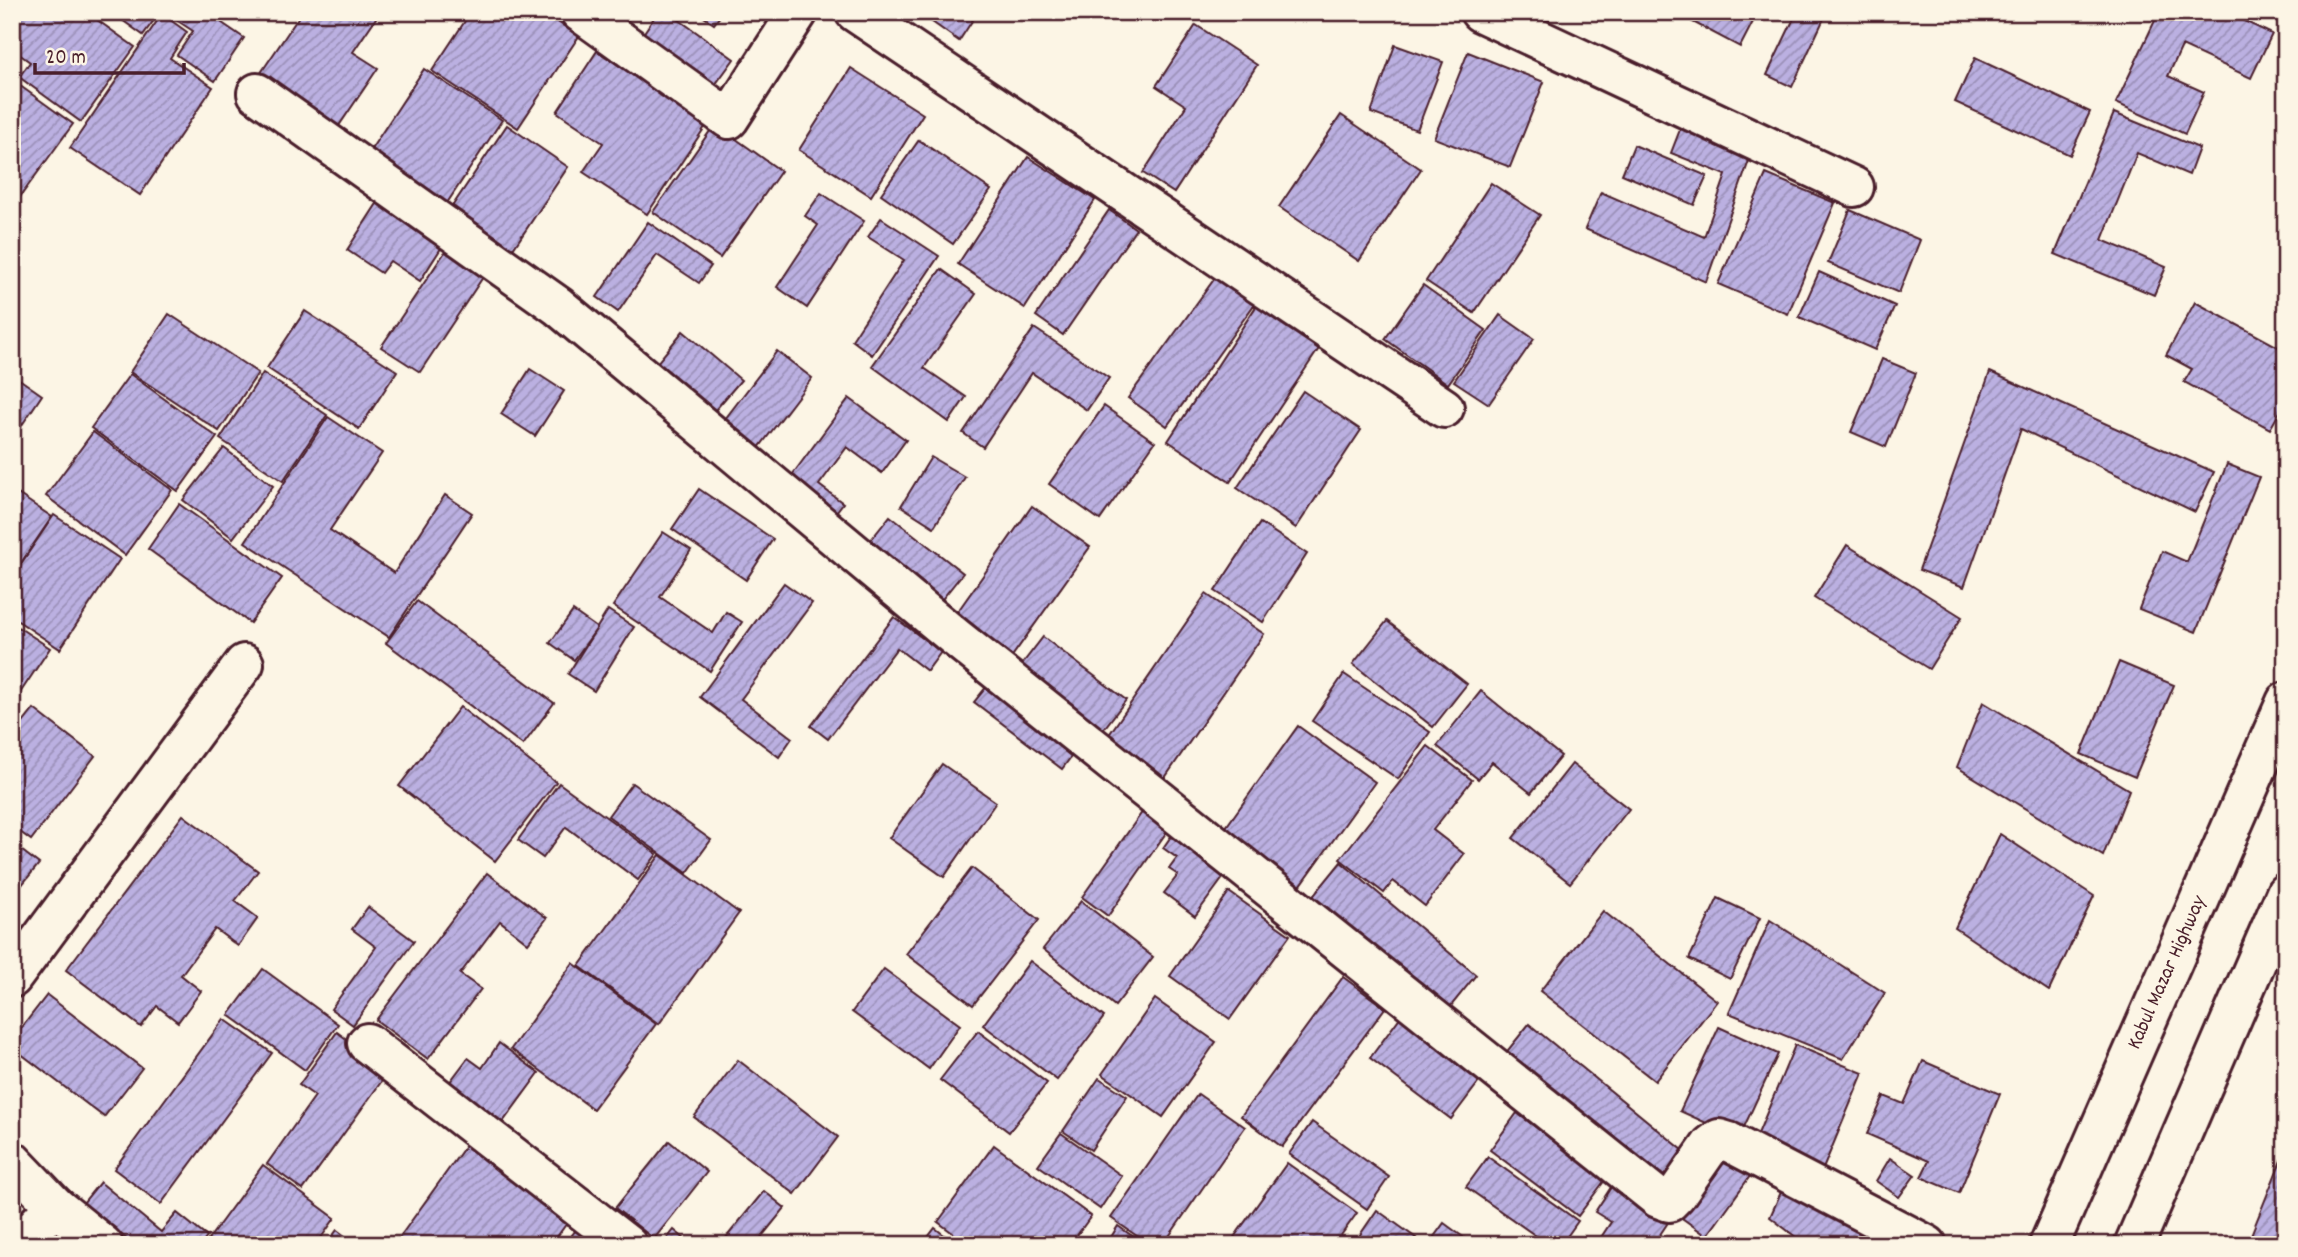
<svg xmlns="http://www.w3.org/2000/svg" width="2298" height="1257" viewBox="0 0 2298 1257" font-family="Dekko,sans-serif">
  <defs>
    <pattern id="building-hatch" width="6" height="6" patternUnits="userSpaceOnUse" patternTransform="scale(1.75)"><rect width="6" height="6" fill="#bbb0e1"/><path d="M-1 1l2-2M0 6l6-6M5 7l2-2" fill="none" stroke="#9a8fb7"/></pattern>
  </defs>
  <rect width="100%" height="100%" fill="#fcf5e5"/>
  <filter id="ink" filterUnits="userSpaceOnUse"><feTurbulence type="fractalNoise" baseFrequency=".0143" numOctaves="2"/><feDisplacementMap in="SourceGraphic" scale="14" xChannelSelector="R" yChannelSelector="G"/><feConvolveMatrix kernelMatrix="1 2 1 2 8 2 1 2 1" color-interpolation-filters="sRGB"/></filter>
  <g filter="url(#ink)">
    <g fill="url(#building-hatch)" stroke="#4a1f2b" stroke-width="2">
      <polygon points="15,12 86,12 135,47 81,122 19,77 30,62 12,49 12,16"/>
      <polygon points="111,12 160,12 143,35"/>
      <polygon points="168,12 206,12 244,38 215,81 177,55 193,31 167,14"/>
      <polygon points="302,12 380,12 353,52 378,68 334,133 256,80"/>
      <polygon points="471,12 542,12 579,36 518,128 432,71"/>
      <polygon points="658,12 668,12 734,59 715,85 643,34"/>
      <polygon points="697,12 723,12 714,24"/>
      <polygon points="918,12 967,12 974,18 959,41"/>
      <polygon points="1674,12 1754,12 1757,14 1740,47"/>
      <polygon points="1797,12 1827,12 1792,87 1767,75"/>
      <polygon points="2159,12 2225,12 2272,34 2251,78 2182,46 2168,76 2204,92 2185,134 2116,103"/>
      <polygon points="2254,12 2286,12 2286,25"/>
      <polygon points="162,14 187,32 170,58 213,87 140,195 70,148"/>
      <polygon points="1196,25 1257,65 1174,193 1143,173 1186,106 1156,86"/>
      <polygon points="1395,45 1443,62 1417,130 1371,113"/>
      <polygon points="597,51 707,124 647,214 583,172 603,143 557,112"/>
      <polygon points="1468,52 1544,82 1510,167 1434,138"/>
      <polygon points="1975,58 2090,112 2070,155 1955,102"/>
      <polygon points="851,68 923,114 871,196 799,150"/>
      <polygon points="424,69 502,120 441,212 364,160"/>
      <polygon points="12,80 73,124 12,208"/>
      <polygon points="2114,113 2199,148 2189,175 2137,153 2102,240 2166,267 2154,295 2055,254"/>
      <polygon points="1341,115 1421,169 1359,261 1279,207"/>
      <polygon points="715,124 781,171 720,258 653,212"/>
      <polygon points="507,125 568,167 509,255 447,214"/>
      <polygon points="1681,127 1751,155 1706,282 1585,229 1601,192 1704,237 1726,175 1671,153"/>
      <polygon points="919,140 991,190 953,244 881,194"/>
      <polygon points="1634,145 1707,176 1694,205 1622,174"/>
      <polygon points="1028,157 1095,200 1025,308 958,264"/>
      <polygon points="1766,174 1835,203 1788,314 1718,284"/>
      <polygon points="1491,183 1540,215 1474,313 1426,281"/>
      <polygon points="821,193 864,221 807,308 777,287 818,225 805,216"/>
      <polygon points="380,199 445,242 420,281 390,261 381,273 347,250"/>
      <polygon points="1109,210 1136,229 1063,335 1036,316"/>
      <polygon points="1850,210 1920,240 1899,293 1828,263"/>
      <polygon points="881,218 939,256 872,355 852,340 904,260 868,237"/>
      <polygon points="648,222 711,266 699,283 657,255 618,312 597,297"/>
      <polygon points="451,243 489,268 420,372 381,347"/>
      <polygon points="1223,267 1261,295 1167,426 1128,398"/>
      <polygon points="941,269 976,294 924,368 966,397 949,422 872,366"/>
      <polygon points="1819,272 1895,306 1875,350 1799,317"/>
      <polygon points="1423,285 1486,330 1448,384 1385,339"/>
      <polygon points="2195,302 2286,351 2286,401 2270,429 2184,382 2192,369 2166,355"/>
      <polygon points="1257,305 1320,347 1230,482 1168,441"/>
      <polygon points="305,311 397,371 359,429 267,368"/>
      <polygon points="169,314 258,373 219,431 130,372"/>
      <polygon points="1500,315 1534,339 1489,404 1454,381"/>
      <polygon points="1034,328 1109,378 1087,410 1032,373 983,447 963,433"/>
      <polygon points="683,331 741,380 705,422 648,374"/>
      <polygon points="777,351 812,378 758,449 722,423"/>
      <polygon points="1882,359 1916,373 1886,447 1851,432"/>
      <polygon points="530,369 564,391 535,436 501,414"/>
      <polygon points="1990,372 2214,472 2195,512 2021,429 1964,587 1919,570"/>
      <polygon points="263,373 327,415 283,481 220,439"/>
      <polygon points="12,374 42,395 12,440"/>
      <polygon points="130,374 217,437 178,491 91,428"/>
      <polygon points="1303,391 1361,430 1296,528 1237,488"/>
      <polygon points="849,398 906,440 882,473 847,447 819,485 843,503 830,520 784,486"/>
      <polygon points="1104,406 1155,442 1100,520 1049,484"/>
      <polygon points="328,417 382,453 330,530 394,573 445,495 472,513 389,637 245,542"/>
      <polygon points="93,432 172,490 125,555 46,496"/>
      <polygon points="224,448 273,486 233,538 183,500"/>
      <polygon points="931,457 965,477 934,527 901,506"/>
      <polygon points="2227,464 2259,477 2196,632 2139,609 2162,551 2187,562"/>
      <polygon points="699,489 773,539 746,580 672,529"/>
      <polygon points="12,490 52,517 12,576"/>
      <polygon points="179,504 282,578 250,623 148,549"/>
      <polygon points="1032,506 1090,547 1008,662 951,621"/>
      <polygon points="54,515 120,559 60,649 12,617 12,577"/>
      <polygon points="890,516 963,573 939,603 866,546"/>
      <polygon points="1260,523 1307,554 1263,622 1215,591"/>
      <polygon points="663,532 691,550 660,597 713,633 726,612 742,622 710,671 613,606"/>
      <polygon points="1847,545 1962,617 1929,669 1814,598"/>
      <polygon points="784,583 812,603 741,699 792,738 779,757 700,697"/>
      <polygon points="1206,594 1264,634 1162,782 1104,742"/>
      <polygon points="417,601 554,703 523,745 386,643"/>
      <polygon points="608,610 634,627 594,691 568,674"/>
      <polygon points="573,611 597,628 574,660 550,643"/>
      <polygon points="894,617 941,652 927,671 897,648 828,739 811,726"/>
      <polygon points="1387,621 1467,684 1433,727 1353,664"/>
      <polygon points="12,623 50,648 12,705"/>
      <polygon points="1043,637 1126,700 1099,735 1016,672"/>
      <polygon points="2119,662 2174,685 2135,777 2081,754"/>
      <polygon points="1344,674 1430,732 1398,779 1312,721"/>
      <polygon points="992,680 1079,746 1062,769 974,702"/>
      <polygon points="1481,691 1561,756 1531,793 1492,762 1478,779 1437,746"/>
      <polygon points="1983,702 2129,790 2103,856 1957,767"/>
      <polygon points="460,707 556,782 495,861 399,786"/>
      <polygon points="34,709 95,756 31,840 12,826 12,737"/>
      <polygon points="1298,726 1375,782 1298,889 1221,834"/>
      <polygon points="1428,746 1472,780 1433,830 1464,854 1425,906 1393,881 1384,893 1340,859"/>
      <polygon points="942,764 996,802 944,877 889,838"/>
      <polygon points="1572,764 1629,809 1570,883 1513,838"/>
      <polygon points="559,783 657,854 638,880 566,827 543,858 518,840"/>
      <polygon points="632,783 711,840 687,873 608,816"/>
      <polygon points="1143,811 1168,830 1108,916 1082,897"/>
      <polygon points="183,815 258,871 235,901 258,918 238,946 215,929 181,975 201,991 178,1022 157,1006 141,1027 66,970"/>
      <polygon points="2000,834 2094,896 2049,991 1955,928"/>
      <polygon points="1172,835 1226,874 1195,916 1164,893 1178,875 1169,869 1177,858 1163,848"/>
      <polygon points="12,843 39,864 12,897"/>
      <polygon points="660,855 739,913 659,1024 579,966"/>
      <polygon points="1341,862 1476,975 1442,1017 1306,905"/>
      <polygon points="972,868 1039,920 973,1005 906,954"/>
      <polygon points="487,873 547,918 528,943 500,921 460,974 481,989 428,1059 376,1020"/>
      <polygon points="1229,892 1290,935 1230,1019 1170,976"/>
      <polygon points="1718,898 1760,918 1730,979 1689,959"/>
      <polygon points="1081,901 1153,957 1115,1006 1043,949"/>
      <polygon points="368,907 414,941 353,1025 331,1009 376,947 352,929"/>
      <polygon points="1603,911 1717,1001 1655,1081 1540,991"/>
      <polygon points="1770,920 1885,993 1843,1059 1729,1013"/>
      <polygon points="1030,961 1104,1017 1057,1080 983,1025"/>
      <polygon points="573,963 656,1024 593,1109 511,1049"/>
      <polygon points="263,969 338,1024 305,1070 229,1015"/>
      <polygon points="884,969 960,1025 929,1069 852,1012"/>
      <polygon points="1343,977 1385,1008 1282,1147 1241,1116"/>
      <polygon points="47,995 142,1068 104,1117 12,1047 12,1040"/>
      <polygon points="1155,999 1216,1042 1163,1117 1102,1074"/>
      <polygon points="1401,1016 1482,1078 1451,1119 1370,1058"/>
      <polygon points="224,1019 272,1053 161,1204 114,1169"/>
      <polygon points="1529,1024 1695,1160 1665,1196 1500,1060"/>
      <polygon points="1719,1027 1778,1054 1739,1138 1680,1111"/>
      <polygon points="978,1031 1047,1083 1009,1132 940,1080"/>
      <polygon points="337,1032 389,1071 303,1190 267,1164 315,1096 299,1085"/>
      <polygon points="499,1043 539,1073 500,1126 446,1087 468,1058 482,1068"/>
      <polygon points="1795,1045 1863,1073 1823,1169 1755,1141"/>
      <polygon points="738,1060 838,1137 795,1194 694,1117"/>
      <polygon points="1923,1061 2000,1094 1959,1193 1921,1177 1929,1161 1867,1134 1884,1096 1904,1104"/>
      <polygon points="1099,1078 1127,1096 1091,1150 1063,1131"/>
      <polygon points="1198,1094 1245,1127 1163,1245 1150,1245 1111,1218"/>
      <polygon points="1517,1113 1605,1180 1578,1216 1490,1150"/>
      <polygon points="1312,1122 1389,1177 1367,1209 1289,1154"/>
      <polygon points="1061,1133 1122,1176 1100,1209 1038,1165"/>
      <polygon points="469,1141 572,1216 551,1245 394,1245"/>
      <polygon points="669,1141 707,1172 654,1239 615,1208"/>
      <polygon points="994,1145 1091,1216 1070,1245 969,1245 938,1222"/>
      <polygon points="2286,1148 2286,1245 2247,1245"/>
      <polygon points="1718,1154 1750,1176 1707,1236 1675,1213"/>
      <polygon points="1488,1157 1578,1221 1561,1245 1549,1245 1466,1187"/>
      <polygon points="1890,1158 1915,1175 1899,1197 1876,1181"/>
      <polygon points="1287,1163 1357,1213 1334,1245 1232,1245 1230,1243"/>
      <polygon points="263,1165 335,1218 316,1245 215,1245 208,1240"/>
      <polygon points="1617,1178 1673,1215 1653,1245 1596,1245 1611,1222 1595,1212"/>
      <polygon points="100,1182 161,1232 177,1213 207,1237 201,1245 134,1245 83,1203"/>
      <polygon points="1785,1183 1883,1245 1806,1245 1770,1217"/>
      <polygon points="764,1191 785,1208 755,1245 720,1245"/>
      <polygon points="1377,1210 1416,1238 1411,1245 1353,1245"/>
      <polygon points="1444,1223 1474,1245 1428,1245"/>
      <polygon points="580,1225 604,1245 564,1245"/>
      <polygon points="1118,1226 1145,1245 1106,1245"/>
      <polygon points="935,1228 957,1245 922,1245"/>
      <polygon points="337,1230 357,1245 326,1245"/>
      <polygon points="674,1230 692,1245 662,1245"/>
    </g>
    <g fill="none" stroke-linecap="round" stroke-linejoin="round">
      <g stroke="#4a1f2b" stroke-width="44">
        <g id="minor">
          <polyline points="580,12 729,119 798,12"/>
          <polyline points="855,12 1444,408"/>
          <polyline points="1480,12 1854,187"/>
          <polyline points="257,93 558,306 955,637 1658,1198 1669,1202 1676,1195 1711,1145 1719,1139 1729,1142 1927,1245"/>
          <polyline points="12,978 244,664"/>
          <polyline points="367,1043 627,1245"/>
          <polyline points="12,1161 55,1206 103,1245"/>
          <polyline points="18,1245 55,1206"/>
        </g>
      </g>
      <g stroke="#4a1f2b" stroke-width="44">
        <g id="trunk">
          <polyline points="2049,1245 2286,702"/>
          <polyline points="2134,1245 2286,893"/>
        </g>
      </g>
      <use href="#minor" stroke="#fcf5e5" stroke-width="38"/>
      <use href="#trunk" stroke="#fcf5e5" stroke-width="38"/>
    </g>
  </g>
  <g text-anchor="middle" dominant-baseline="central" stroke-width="5" stroke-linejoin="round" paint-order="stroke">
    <g font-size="21" fill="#4a1f2b" stroke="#fcf5e5">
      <text transform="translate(2168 973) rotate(-66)">Kabul Mazar Highway</text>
    </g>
  </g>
  <rect width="2298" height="1257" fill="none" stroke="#fcf5e5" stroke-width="42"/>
  <rect x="21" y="21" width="2256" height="1215" fill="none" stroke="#4a1f2b" stroke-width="2.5" filter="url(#ink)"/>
  <path d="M35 63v10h149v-10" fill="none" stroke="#4a1f2b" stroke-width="3.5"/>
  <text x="46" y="63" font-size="21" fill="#4a1f2b" stroke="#fcf5e5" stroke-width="5" paint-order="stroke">20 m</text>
</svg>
